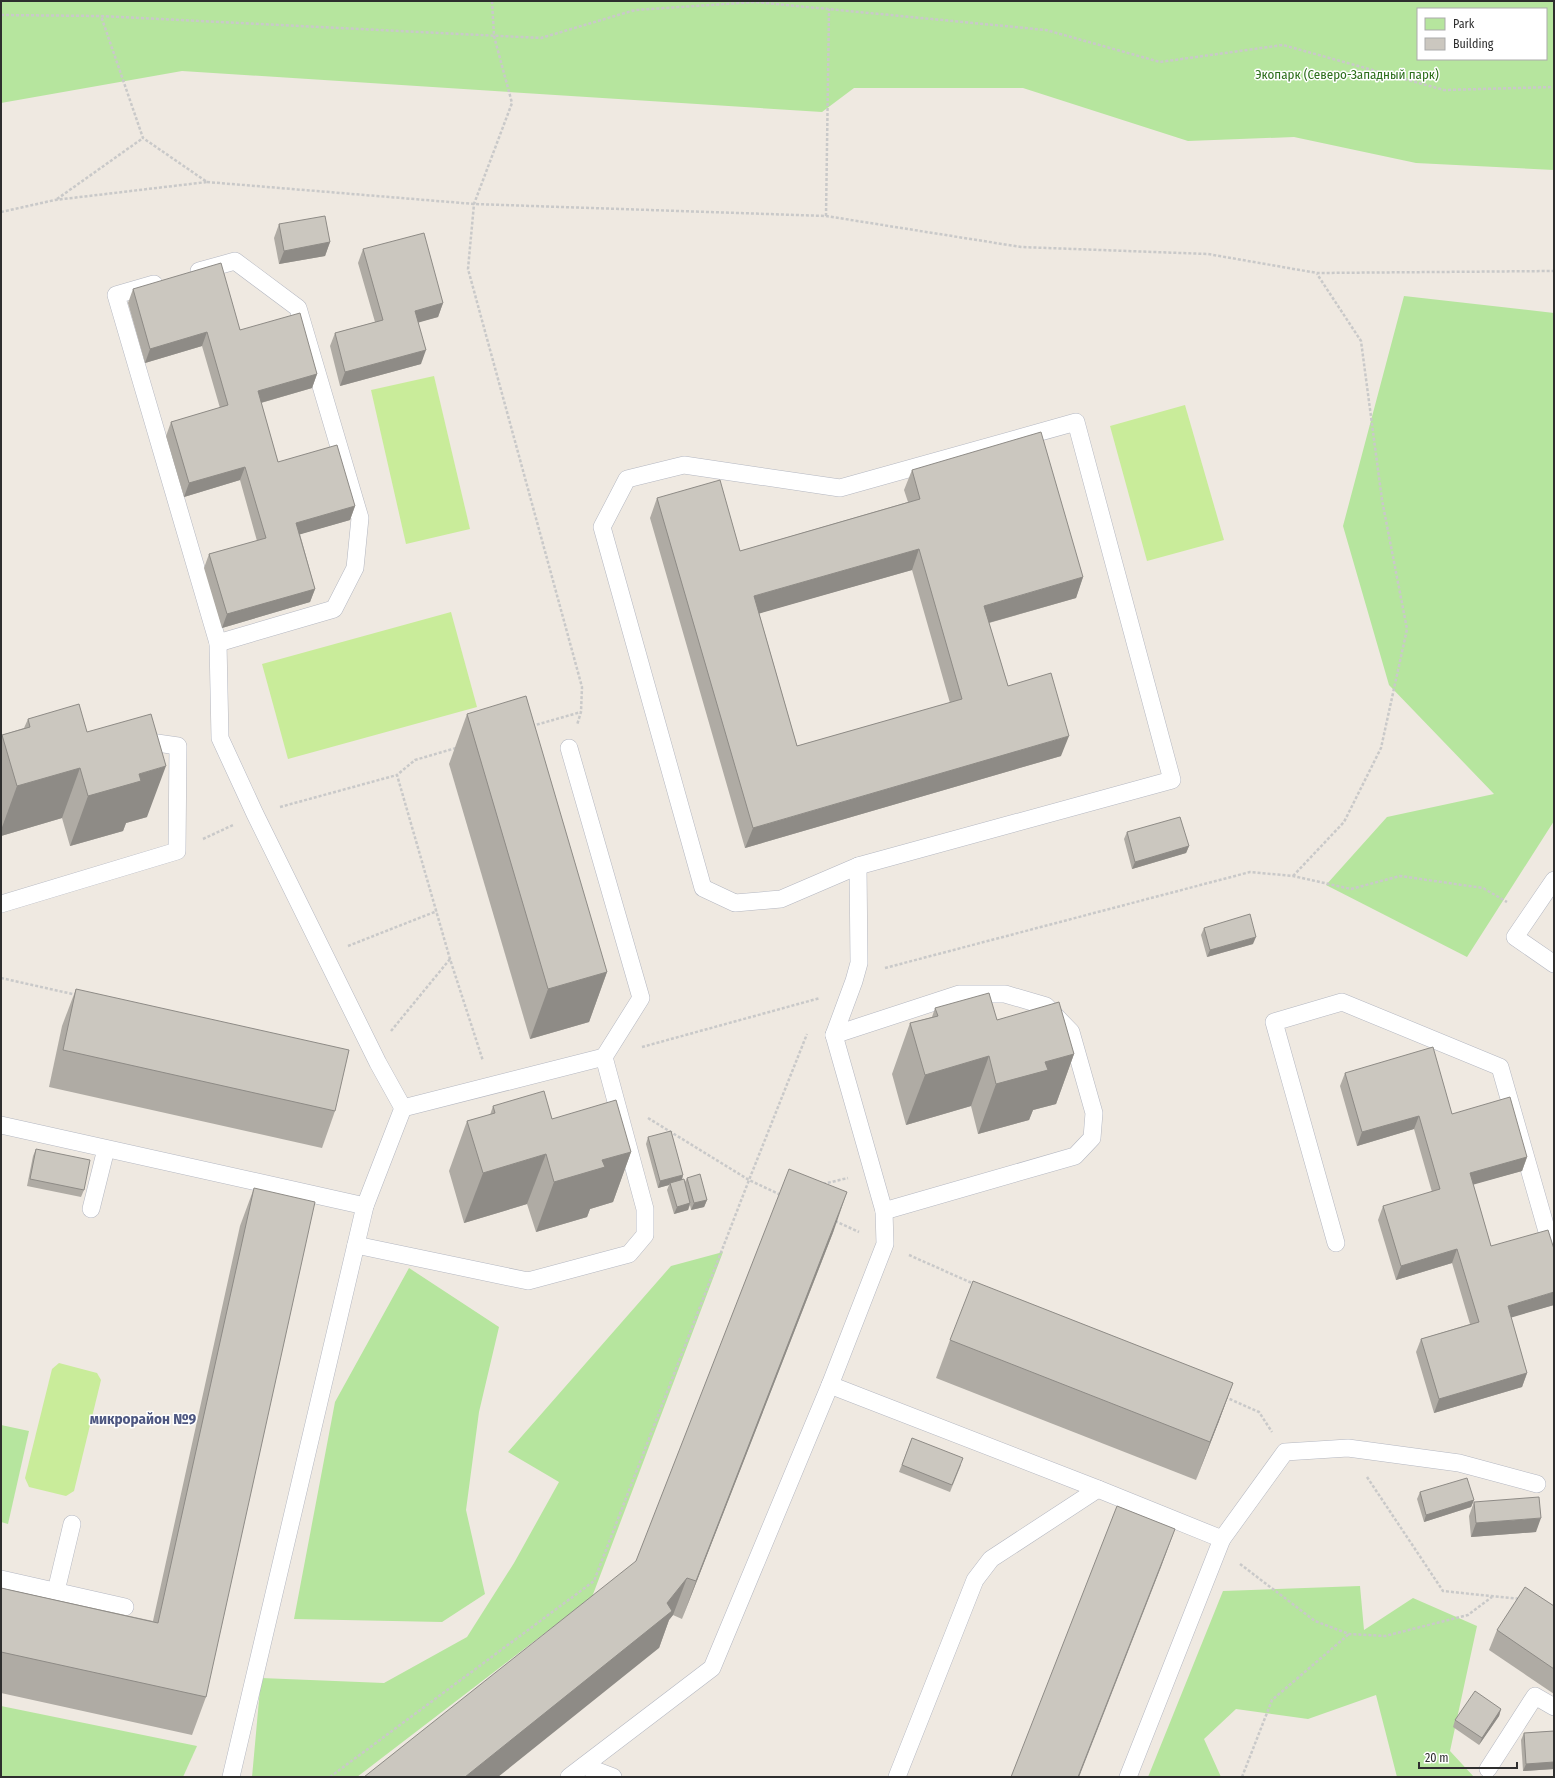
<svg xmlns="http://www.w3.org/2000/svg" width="1555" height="1778" viewBox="0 0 1555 1778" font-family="'Fira Sans Condensed',sans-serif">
  <rect width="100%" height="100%" fill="#efe9e1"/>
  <g fill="#b6e59e" fill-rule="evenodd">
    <path d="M1 1H1554V170L1416 163 1294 137 1188 141 1023 88H854L822 112 182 71 1 103ZM1418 9H1546V59H1418Z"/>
    <polygon points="1404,296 1554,313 1554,821 1467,957 1326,885 1387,817 1494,794 1389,685 1343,526"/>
    <polygon points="723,1252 592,1597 357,1777 252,1777 261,1678 384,1683 467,1637 514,1563 559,1482 508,1452 671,1266"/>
    <polygon points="409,1268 499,1327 479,1412 466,1510 485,1594 442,1622 294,1619 335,1402"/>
    <polygon points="1,1425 29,1431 8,1524 1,1522"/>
    <polygon points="1360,1586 1364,1630 1413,1598 1477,1626 1450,1751 1474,1777 1397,1777 1376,1695 1308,1719 1236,1709 1204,1739 1221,1777 1148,1777 1223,1591"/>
    <polygon points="1,1706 197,1746 183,1777 1,1777"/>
  </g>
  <g fill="#c9ec9a">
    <polygon points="434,376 470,529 406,544 371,390"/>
    <polygon points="1185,405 1224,540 1147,561 1110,426"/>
    <polygon points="451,612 477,707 288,759 262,664"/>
    <polygon points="59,1363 97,1373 101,1380 74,1491 66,1496 29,1487 25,1478 52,1369"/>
  </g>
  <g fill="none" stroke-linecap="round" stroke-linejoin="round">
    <g stroke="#b4b7c1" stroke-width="18">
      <g id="lane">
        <polyline points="199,271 235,261 298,308 360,518 355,568 334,609 218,643"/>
        <polyline points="154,284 116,295 218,643 220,738 255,814 378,1063 403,1108"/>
        <polygon points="1076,422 1172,780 858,866 781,899 735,903 703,888 602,527 627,479 684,465 840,488"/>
        <polyline points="1554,880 1515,937 1554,964"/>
        <polyline points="1,904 177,851 178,746 136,740"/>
        <polyline points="834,1035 959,994 1005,994 1046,1006 1071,1032 1094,1113 1092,1138 1075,1156 884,1211"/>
        <polyline points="1,1125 365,1206"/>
        <polyline points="91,1209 106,1149"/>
        <polyline points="1336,1243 1274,1022 1342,1002 1500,1067 1554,1256"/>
        <polyline points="356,1245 528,1281 629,1254 645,1235 645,1209 604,1057 641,998 569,748"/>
        <polyline points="830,1385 1098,1489 1222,1539 1128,1777"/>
        <polyline points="1222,1539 1285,1452 1348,1448 1459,1463 1537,1484"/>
        <polyline points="1,1579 125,1607"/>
        <polyline points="56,1591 72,1524"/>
        <polyline points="584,1766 613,1777"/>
        <polyline points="1488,1769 1535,1696 1554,1707"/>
        <polyline points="231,1777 365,1206 403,1108 604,1057"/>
        <polyline points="569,1777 712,1668 830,1385 885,1244 884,1211 834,1035 854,981 859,963 858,866"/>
        <polyline points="897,1777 975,1580 991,1559 1098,1489"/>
      </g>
    </g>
    <g stroke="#c9c9c9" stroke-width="2.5" stroke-dasharray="3 2" stroke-linecap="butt">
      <polyline points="492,1 494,36 512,103 474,204 468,269 582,687 581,712 577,725"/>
      <polyline points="1,15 101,16 541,38 635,10 755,2 1046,30 1160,62 1283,45 1444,90 1554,87"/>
      <polyline points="207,182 474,204 826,216 1021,247 1208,254 1317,273 1554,271"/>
      <polyline points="57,199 143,138"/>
      <polyline points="1,212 55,200 207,182 143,138 101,16"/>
      <polyline points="826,216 829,9"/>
      <polyline points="532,726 581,712"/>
      <polyline points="456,748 415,760 397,775 450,959 483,1061"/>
      <polyline points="280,807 397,775"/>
      <polyline points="203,839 233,825"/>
      <polyline points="1293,876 1344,822 1381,748 1407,629 1382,500 1361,341 1317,274"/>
      <polyline points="348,946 437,911"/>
      <polyline points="885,968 1250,872 1293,876 1351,889 1400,876 1483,888 1507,902"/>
      <polyline points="1,978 77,995"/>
      <polyline points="391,1031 450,959"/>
      <polyline points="642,1047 820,998"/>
      <polyline points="648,1118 749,1180 781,1195"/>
      <polyline points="823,1184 848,1178"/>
      <polyline points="835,1221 859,1232"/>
      <polyline points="909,1255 974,1284"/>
      <polyline points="1225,1397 1259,1412 1272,1432"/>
      <polyline points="1367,1477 1443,1591 1520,1599"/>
      <polyline points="1240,1564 1315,1621 1349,1634 1385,1636 1468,1615 1492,1597"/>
      <polyline points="330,1777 594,1581 749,1180 807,1034"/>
      <polyline points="1242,1777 1272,1700 1349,1634"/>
    </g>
    <use href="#lane" stroke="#fff" stroke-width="17"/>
  </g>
  <g fill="#afaba4" fill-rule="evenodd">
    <polygon points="279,224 330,242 325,256 279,264 274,238"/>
    <polygon points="363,249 443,303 438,317 418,322 421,364 340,386 330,346 335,333 375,322 358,263"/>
    <polygon points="133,289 240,330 317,374 312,388 261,403 278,462 355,506 350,520 300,534 315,589 310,602 222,628 204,568 209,554 257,541 240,480 184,497 166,436 171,422 220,408 202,346 145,363 128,303"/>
    <path d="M912 470 1083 577 1076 598 989 623 1008 686 1061 756 745 848 650 518 657 498 740 551 908 502 904 490ZM912 570 950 703 797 746 759 613Z"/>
    <polygon points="467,714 607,972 589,1022 530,1039 449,764"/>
    <polygon points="28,719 87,732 147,817 126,823 123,831 70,846 62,818 1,836 1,738 2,735 24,728"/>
    <polygon points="1127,832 1189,846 1186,853 1132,869 1124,839"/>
    <polygon points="1204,928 1253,944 1207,957 1201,935"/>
    <polygon points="76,989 335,1111 322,1148 49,1087 62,1026"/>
    <polygon points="935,1008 997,1020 1074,1054 1056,1104 1033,1110 1029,1120 978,1134 971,1106 906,1125 892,1074 910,1023 932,1017"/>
    <polygon points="1345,1073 1452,1114 1527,1157 1522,1171 1473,1184 1491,1246 1554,1305 1511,1317 1527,1373 1522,1387 1434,1413 1416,1352 1421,1339 1470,1324 1452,1263 1396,1280 1378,1220 1383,1206 1432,1192 1414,1129 1357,1146 1340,1086"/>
    <polygon points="493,1106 552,1119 631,1152 613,1202 590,1209 587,1217 536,1232 527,1204 464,1223 449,1171 467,1121 490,1115"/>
    <polygon points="648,1137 683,1175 682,1180 685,1182 687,1178 707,1200 704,1207 691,1210 690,1205 688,1210 674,1214 667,1190 669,1185 658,1188 646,1144"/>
    <polygon points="36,1149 84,1190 81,1197 27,1186 33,1156"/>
    <polygon points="254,1188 206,1697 192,1735 1,1693 1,1588 153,1621 240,1226"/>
    <polygon points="834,1230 682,1619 673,1615 669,1620 659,1648 636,1561"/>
    <polygon points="950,1340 1233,1383 1219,1421 1196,1480 936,1378"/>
    <polygon points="912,1438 961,1465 950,1492 899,1472"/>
    <polygon points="1420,1492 1474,1500 1471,1507 1424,1522 1417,1499"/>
    <polygon points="1474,1502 1536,1532 1471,1537 1469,1516"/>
    <polygon points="1554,1606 1554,1694 1489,1650 1497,1630"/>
    <polygon points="1501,1709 1499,1716 1479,1745 1453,1727 1455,1720"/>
    <polygon points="1554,1731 1554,1769 1523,1771 1521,1740 1524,1733"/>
  </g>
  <g fill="#8e8b86">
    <polygon points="330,242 325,256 279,264 284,251"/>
    <polygon points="443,303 438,317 410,325 415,311"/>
    <polygon points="207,332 202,346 145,363 150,349"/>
    <polygon points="426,350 421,364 340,386 345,372"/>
    <polygon points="317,374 312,388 253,405 258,391"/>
    <polygon points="245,467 240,480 184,497 189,483"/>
    <polygon points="355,506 350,520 291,537 296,523"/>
    <polygon points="919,549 912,570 747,617 754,596"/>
    <polygon points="1083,577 1076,598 977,626 984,606"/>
    <polygon points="315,589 310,602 222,628 227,614"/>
    <polygon points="1069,736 1061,756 745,848 753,828"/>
    <polygon points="166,766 147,817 126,823 123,831 70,846 88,796 139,774"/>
    <polygon points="80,768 62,818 1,836 1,830 17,786"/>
    <polygon points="1189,846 1186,853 1132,869 1135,862"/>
    <polygon points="1256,937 1253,944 1207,957 1210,950"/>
    <polygon points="607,972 589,1022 530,1039 548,989"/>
    <polygon points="1074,1054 1056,1104 1033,1110 1029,1120 978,1134 996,1084 1045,1062"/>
    <polygon points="989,1056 971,1106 906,1125 925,1075"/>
    <polygon points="1419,1116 1414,1129 1357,1146 1362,1132"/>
    <polygon points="631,1152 613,1202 590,1209 587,1217 536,1232 554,1182 602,1160"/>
    <polygon points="546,1154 527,1204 464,1223 483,1173"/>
    <polygon points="1527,1157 1522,1171 1465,1187 1470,1173"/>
    <polygon points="683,1175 681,1182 670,1183 669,1185 658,1188 660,1181"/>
    <polygon points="847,1192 834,1230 682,1619 696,1581"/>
    <polygon points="707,1200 704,1207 691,1210 694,1203"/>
    <polygon points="690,1203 688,1210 674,1214 677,1207"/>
    <polygon points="1457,1249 1452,1263 1396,1280 1401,1266"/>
    <polygon points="1554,1292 1554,1305 1503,1320 1508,1306"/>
    <polygon points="1527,1373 1522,1387 1434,1413 1439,1399"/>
    <polygon points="1233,1383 1219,1421 1196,1480 1210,1442"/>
    <polygon points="1474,1500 1471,1507 1424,1522 1426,1515"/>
    <polygon points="1541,1518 1536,1532 1471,1537 1476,1523"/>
    <polygon points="1175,1529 1161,1567 1079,1777 1078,1777"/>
    <polygon points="687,1578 673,1615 669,1620 659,1648 498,1777 465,1777 667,1603"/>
    <polygon points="1501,1709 1499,1716 1479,1745 1482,1738"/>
    <polygon points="1554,1762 1554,1769 1523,1771 1526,1764"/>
  </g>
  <g fill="#cbc7bf" stroke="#8e8b86" fill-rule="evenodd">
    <polygon points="325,216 330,242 284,251 279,224"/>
    <polygon points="424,233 443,303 415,311 426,350 345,372 335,333 383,320 363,249"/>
    <polygon points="221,263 240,330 300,313 317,374 258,391 278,462 337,445 355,506 296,523 315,589 227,614 209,554 266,538 245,467 189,483 171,422 228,405 207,332 150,349 133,289"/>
    <path d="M1041 432 1083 577 984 606 1008 686 1051 673 1069 736 753 828 657 498 720 480 740 551 920 499 912 470ZM919 549 962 699 797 746 754 596Z"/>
    <polygon points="526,696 607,972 548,989 467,714"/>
    <polygon points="79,704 87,732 151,714 166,766 139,774 141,781 88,796 80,768 17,786 2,735 30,727 28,719"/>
    <polygon points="1180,817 1189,846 1135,862 1127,832"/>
    <polygon points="1250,914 1256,937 1210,950 1204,928"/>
    <polygon points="76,989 349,1050 335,1111 63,1050"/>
    <polygon points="989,993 997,1020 1059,1002 1074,1054 1045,1062 1048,1070 996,1084 989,1056 925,1075 910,1023 938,1016 935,1008"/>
    <polygon points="1433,1047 1452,1114 1510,1097 1527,1157 1470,1173 1491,1246 1548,1230 1554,1249 1554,1292 1508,1306 1527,1373 1439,1399 1421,1339 1479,1322 1457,1249 1401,1266 1383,1206 1440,1189 1419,1116 1362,1132 1345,1073"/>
    <polygon points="544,1091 552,1119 616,1100 631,1152 602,1160 605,1167 554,1182 546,1154 483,1173 467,1121 495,1113 493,1106"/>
    <polygon points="671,1131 683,1175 660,1181 648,1137"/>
    <polygon points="36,1149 90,1160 84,1190 30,1179"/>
    <polygon points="789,1169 847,1192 696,1581 687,1578 667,1603 672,1611 465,1777 364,1777 636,1561"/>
    <polygon points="700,1174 707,1200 694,1203 687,1178"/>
    <polygon points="684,1179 690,1203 677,1207 670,1183"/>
    <polygon points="254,1188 315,1202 206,1697 1,1652 1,1588 158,1623"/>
    <polygon points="973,1281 1233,1383 1210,1442 950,1340"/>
    <polygon points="912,1438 963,1458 952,1485 902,1465"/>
    <polygon points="1467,1478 1474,1500 1426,1515 1420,1492"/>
    <polygon points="1539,1497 1541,1518 1476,1523 1474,1502"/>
    <polygon points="1117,1506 1175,1529 1078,1777 1011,1777"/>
    <polygon points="1525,1587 1554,1606 1554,1669 1497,1630"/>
    <polygon points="1475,1691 1501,1709 1482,1738 1455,1720"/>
    <polygon points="1554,1731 1554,1762 1526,1764 1524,1733"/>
  </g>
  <g text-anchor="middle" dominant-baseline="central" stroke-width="3" stroke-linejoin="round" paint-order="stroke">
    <g font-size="13" fill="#2c6e1b" stroke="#fff">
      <text x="1347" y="74">Экопарк (Северо-Западный парк)</text>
    </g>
    <g font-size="15" font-weight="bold" fill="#4d5680" stroke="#fff">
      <text x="143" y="1419">микрорайон №9</text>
    </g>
  </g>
  <rect width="1555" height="1778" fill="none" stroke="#2e2e2e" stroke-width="4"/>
  <rect x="1417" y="8" width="130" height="52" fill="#ffffff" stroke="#ababab"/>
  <rect x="1425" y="18" width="20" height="12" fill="#b6e59e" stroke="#ababab"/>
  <text x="1453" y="28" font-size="12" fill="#2e2e2e">Park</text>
  <rect x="1425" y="38" width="20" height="12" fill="#cbc7bf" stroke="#ababab"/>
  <text x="1453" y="48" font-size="12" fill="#2e2e2e">Building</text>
  <path d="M1419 1762v6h98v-6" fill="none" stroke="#2e2e2e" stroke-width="2"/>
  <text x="1425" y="1762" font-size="12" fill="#2e2e2e" stroke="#ffffff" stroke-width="3" paint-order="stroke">20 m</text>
</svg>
